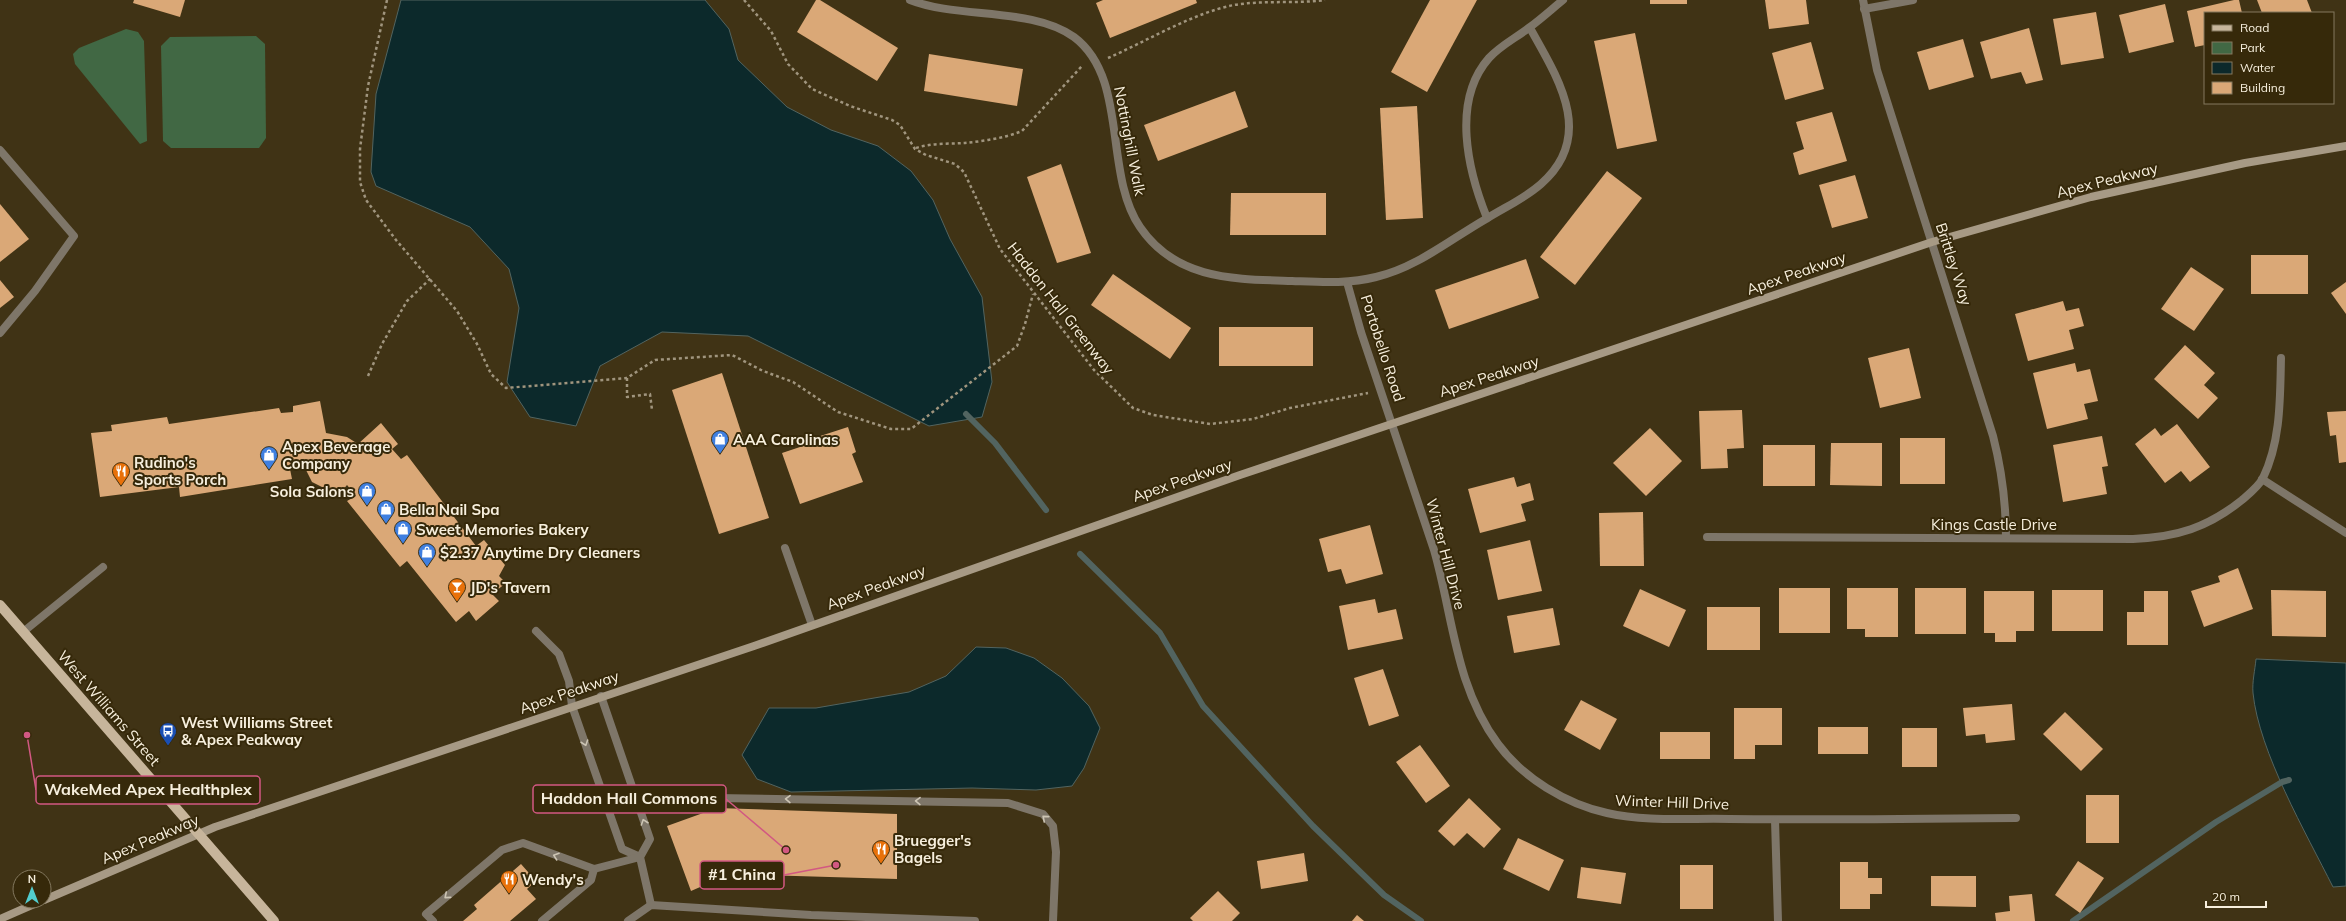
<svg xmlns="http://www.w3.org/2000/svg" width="2346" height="921" viewBox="0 0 2346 921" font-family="Mulish,sans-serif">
  <rect width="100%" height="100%" fill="#403315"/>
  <g fill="#416844">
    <polygon points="126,29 138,32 144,41 147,141 140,144 75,64 73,54 79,48"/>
    <polygon points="256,36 265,44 266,138 259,148 171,148 163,141 161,46 170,37"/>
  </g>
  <g fill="#0c292b" stroke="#526460">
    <polygon points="401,0 705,0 729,29 738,60 787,107 831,130 878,146 911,171 933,200 950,239 982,297 992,382 982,417 929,426 748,336 662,332 600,366 576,426 530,417 507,382 519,308 509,269 470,227 376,186 371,172 376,94"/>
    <polygon points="976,647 1006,648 1034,658 1062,678 1089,706 1100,728 1084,768 1072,786 1036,790 972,788 791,792 757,779 742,755 769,708 816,708 909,692 946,676"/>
    <path d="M2256 659 2346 663V886L2333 887C2306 833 2259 752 2253 693 2252 682 2255 670 2256 659Z"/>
  </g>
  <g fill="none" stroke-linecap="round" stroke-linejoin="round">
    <g stroke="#526460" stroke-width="6">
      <polyline points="966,414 995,443 1046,510"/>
      <polyline points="1080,554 1160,633 1203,706 1313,826 1384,895 1421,921"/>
      <polyline points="2073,921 2216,822 2282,782 2289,780"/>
    </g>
  </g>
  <g fill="#daa877">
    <polygon points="134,0 185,0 180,17 133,3"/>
    <polygon points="816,0 820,0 898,48 877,81 797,32"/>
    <polygon points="1103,0 1196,0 1197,3 1110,38 1096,3"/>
    <polygon points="1430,0 1477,0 1427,92 1391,72"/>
    <rect x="1650" y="0" width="37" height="4"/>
    <polygon points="1765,0 1806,0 1809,24 1769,29"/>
    <polygon points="2234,0 2239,0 2242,13 2205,13 2205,45 2195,47 2187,11"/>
    <polygon points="2257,0 2307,0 2312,13 2262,13"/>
    <polygon points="2165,4 2174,42 2129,53 2119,15"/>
    <polygon points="2096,12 2104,58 2061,65 2053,19"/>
    <polygon points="2029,28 2043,80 2026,84 2021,72 1991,79 1980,42"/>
    <polygon points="1635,33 1657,141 1617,149 1594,41"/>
    <polygon points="1963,39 1974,77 1929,90 1917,52"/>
    <polygon points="1811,42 1824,89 1785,100 1772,53"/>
    <polygon points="929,54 1023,69 1017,106 924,91"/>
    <polygon points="1235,91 1248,127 1158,161 1144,125"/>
    <polygon points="1417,106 1423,218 1386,220 1380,108"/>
    <polygon points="1832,112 1847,161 1799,175 1793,153 1804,149 1796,122"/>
    <polygon points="1061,164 1091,253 1057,263 1027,177"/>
    <polygon points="1607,171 1642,198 1575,285 1540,257"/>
    <polygon points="1855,175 1868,218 1832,228 1819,185"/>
    <polygon points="1231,193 1326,193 1326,235 1230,235"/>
    <polygon points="0,204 29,239 0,262"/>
    <rect x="2251" y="255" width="57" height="39"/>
    <polygon points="1526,259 1539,298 1449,329 1435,290"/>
    <polygon points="2191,267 2224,289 2194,331 2161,309"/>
    <polygon points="1113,274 1191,328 1170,359 1091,305"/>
    <polygon points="0,280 14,297 0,308"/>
    <polygon points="2346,282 2346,314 2331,293"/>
    <polygon points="2063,301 2066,311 2079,308 2084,326 2069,330 2074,349 2028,361 2015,314"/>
    <rect x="1219" y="327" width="94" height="39"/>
    <polygon points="2185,345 2215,373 2204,385 2218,398 2198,419 2154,379"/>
    <polygon points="1909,348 1921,398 1880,408 1868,358"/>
    <polygon points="2075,363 2077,372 2090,369 2098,401 2084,404 2088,419 2047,429 2033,373"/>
    <polygon points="722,373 769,518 719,534 672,390"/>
    <polygon points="320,401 326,433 347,437 358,444 381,423 398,444 392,449 401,459 407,455 476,546 484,540 505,565 499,576 506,583 492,594 499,601 476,621 469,611 456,622 407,561 400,567 347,501 356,496 347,485 342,491 328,490 312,482 304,466 290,469 292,479 180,497 179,487 100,497 91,433 112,431 111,425 167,417 169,424 279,408 281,413 293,412 293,406"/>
    <polygon points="1742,410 1744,448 1727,449 1728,468 1701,469 1699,411"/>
    <polygon points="2346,411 2346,462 2339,463 2336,435 2330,436 2327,412"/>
    <polygon points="2177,424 2210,467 2190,482 2181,471 2165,483 2135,444 2155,428 2161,436"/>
    <polygon points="848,427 856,452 852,454 863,482 800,504 782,453 815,442 814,438"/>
    <polygon points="1650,428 1682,461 1646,496 1613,463"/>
    <polygon points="2102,436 2108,466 2102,467 2107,494 2063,502 2053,445"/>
    <rect x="1900" y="438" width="45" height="46"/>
    <polygon points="1831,443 1882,443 1882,486 1830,485"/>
    <rect x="1763" y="445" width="52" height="41"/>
    <polygon points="1514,477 1517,487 1530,483 1534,500 1521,504 1526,521 1480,533 1468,489"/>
    <polygon points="1643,512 1644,566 1600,566 1599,513"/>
    <polygon points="1370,525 1383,574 1346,584 1341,569 1328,572 1319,539"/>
    <polygon points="1530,540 1542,591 1498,600 1487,550"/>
    <polygon points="2238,568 2253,609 2204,627 2191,591 2220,582 2218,576"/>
    <rect x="1779" y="588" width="51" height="45"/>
    <polygon points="1847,588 1898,588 1898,637 1865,637 1865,629 1847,629"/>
    <rect x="1915" y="588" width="51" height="46"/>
    <polygon points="1640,589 1686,610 1669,647 1623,626"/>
    <rect x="2052" y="590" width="51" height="41"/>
    <polygon points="2271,590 2326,591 2326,637 2272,636"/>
    <polygon points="1984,591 2034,591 2034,631 2016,631 2016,642 1995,642 1995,633 1984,633"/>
    <polygon points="2144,591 2168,591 2168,645 2127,645 2127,612 2144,612"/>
    <polygon points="1375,599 1378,613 1396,609 1403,639 1348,650 1339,606"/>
    <rect x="1707" y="607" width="53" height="43"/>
    <polygon points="1553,608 1560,645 1514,653 1507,616"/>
    <polygon points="1383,669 1399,716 1369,726 1354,678"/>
    <polygon points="1581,700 1617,719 1600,750 1564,730"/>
    <polygon points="2012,704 2015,740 1986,743 1985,734 1966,736 1963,708"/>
    <polygon points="1734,708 1782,708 1782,745 1755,745 1755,759 1734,759"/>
    <polygon points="2065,712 2103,749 2081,771 2043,734"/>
    <rect x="1818" y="727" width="50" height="27"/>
    <rect x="1902" y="728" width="35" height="39"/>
    <rect x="1660" y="732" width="50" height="27"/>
    <polygon points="1420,745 1450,786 1426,803 1396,762"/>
    <rect x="2086" y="795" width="33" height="48"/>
    <polygon points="1469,798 1501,829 1484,848 1467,833 1454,846 1438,831"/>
    <polygon points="717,808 897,814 897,879 730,874 691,891 667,826"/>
    <polygon points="1518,838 1564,860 1549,891 1503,869"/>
    <polygon points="1304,853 1308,881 1261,889 1257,861"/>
    <polygon points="2078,861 2104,878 2080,913 2055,895"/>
    <polygon points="1840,862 1868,862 1868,878 1882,878 1882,894 1870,894 1870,909 1840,909"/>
    <polygon points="521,864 536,881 527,889 536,899 510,921 463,921 477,909 474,905"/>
    <rect x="1680" y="865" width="33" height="44"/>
    <polygon points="1581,867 1626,873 1621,904 1577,898"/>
    <polygon points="1931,876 1976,876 1976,907 1931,906"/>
    <polygon points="1218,891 1240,913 1232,921 1193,921 1190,918"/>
    <polygon points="2032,894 2035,921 1996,921 1995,913 2010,911 2009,896"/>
    <polygon points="1357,915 1364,921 1352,921"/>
  </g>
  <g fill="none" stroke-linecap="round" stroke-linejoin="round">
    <g stroke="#a0957e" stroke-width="2.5" stroke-dasharray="3 3" stroke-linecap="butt">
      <polyline points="387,0 368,86 360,149 360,182 366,200 396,240 457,311 477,344 491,374 506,388 627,378 655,360 732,355 763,371 793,382 838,412 891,429 911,429 1017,346 1025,324 1033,294"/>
      <polyline points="744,0 771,31 788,64 812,89 850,106 892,120 900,125 915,149 926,155 955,164 964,172 1000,249 1094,370 1133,408 1153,415 1210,424 1253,419 1290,408 1368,393"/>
      <path d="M1108 58C1147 41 1193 13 1234 5 1264 0 1295 4 1325 0"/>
      <path d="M916 148C931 143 949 144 965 143 984 141 1005 138 1022 131L1082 66"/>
      <polyline points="368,376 382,344 407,301 431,278"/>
      <polyline points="627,378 627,397 650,394 652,410"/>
    </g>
    <g stroke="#7e7669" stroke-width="8">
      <polyline points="0,150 74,236 35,291 0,333"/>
      <polyline points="785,548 812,625"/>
      <polyline points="536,631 559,654 569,681 572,706 622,849 640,857"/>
      <polyline points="23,632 103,567"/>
      <polyline points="601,696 650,839 640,857 651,905"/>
      <polyline points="635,794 666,805 716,798 1008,803 1043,814 1053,826 1056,852 1053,921"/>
      <polyline points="433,921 426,914 502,850 523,843 594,869 640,857"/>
      <polyline points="542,921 591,880 594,869"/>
      <polyline points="628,921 651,905 811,915 975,921"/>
    </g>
    <g stroke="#7e7669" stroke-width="8">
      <path d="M910 0C958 19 1033 7 1074 37 1129 78 1103 173 1140 227 1176 280 1234 279 1292 281 1320 282 1348 284 1376 277 1416 268 1451 239 1486 219 1505 207 1524 199 1541 184 1596 136 1558 78 1530 28"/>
      <path d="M1863 0 1877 70 1993 436C2002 471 2006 503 2006 538"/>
      <polyline points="1864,9 1913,0"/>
      <path d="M1487 218C1468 171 1451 101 1489 58 1501 45 1516 38 1530 27 1541 19 1552 9 1563 0"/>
      <path d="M1347 282 1361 332 1434 550C1453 616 1455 686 1498 744 1523 778 1566 804 1607 813 1646 822 1690 818 1730 819 1826 820 1921 819 2016 818"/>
      <polyline points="2262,479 2346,533"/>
      <path d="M1707 537 2133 539C2177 537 2207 528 2242 500 2249 494 2259 486 2263 478 2281 441 2280 398 2281 358"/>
      <polyline points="1775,820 1778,921"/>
    </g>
    <g stroke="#a79a85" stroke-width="8">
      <polyline points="44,900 215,827 754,646 1240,475 1932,242 2091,197 2245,163 2346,146"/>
      <polyline points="0,919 41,901"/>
    </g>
    <polyline stroke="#c7b59b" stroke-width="10" points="0,605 274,921"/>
  </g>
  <defs><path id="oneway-chevron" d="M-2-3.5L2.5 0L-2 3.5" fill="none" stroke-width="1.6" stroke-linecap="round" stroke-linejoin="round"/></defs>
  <g stroke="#cdc5b4">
    <use href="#oneway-chevron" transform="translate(585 743) rotate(71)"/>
    <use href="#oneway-chevron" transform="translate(788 799) rotate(-179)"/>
    <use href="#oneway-chevron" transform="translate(918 801) rotate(-179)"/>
    <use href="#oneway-chevron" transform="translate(1045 818) rotate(-140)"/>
    <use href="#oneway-chevron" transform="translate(644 822) rotate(-109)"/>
    <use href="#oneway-chevron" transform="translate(556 856) rotate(-161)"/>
    <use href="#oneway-chevron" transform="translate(447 896) rotate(140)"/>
  </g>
  <defs>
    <g id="shop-pin" transform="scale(0.9)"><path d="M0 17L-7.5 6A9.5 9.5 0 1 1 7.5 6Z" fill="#3f7fe0" stroke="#36290a"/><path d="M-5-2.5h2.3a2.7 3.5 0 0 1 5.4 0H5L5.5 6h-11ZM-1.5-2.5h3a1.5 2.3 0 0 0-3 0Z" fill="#fff"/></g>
    <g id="restaurant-pin" transform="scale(0.9)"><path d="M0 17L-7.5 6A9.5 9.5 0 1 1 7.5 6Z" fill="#e8710a" stroke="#36290a"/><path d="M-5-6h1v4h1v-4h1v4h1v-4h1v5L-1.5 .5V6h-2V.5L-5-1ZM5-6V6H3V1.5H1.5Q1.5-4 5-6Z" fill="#fff"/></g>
    <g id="bar-pin" transform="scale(0.9)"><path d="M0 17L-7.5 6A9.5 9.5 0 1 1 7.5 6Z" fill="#e8710a" stroke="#36290a"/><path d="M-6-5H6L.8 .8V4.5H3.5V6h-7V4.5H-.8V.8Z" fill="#fff"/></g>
    <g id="bus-pin" transform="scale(0.9)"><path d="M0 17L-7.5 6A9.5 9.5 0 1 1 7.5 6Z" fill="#1a4fb4" stroke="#36290a"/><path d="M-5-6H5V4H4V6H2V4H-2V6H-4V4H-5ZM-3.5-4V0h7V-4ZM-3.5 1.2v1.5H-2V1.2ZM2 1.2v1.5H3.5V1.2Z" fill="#fff"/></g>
  </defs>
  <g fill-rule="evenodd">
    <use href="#shop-pin" x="720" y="439"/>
    <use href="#shop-pin" x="269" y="455"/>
    <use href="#restaurant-pin" x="121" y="471"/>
    <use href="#shop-pin" x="367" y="491"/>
    <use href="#shop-pin" x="386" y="509"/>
    <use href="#shop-pin" x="403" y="529"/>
    <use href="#shop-pin" x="427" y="552"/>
    <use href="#bar-pin" x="457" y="587"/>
    <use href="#bus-pin" x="168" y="731"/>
    <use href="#restaurant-pin" x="881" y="849"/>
    <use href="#restaurant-pin" x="509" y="879"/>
  </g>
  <g text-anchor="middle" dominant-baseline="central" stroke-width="4" stroke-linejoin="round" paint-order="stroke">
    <g font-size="15" fill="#f7efdd" stroke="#36290a">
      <text transform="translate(1130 141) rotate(79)">Nottinghill Walk</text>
      <text transform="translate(2107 180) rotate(-14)">Apex Peakway</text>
      <text transform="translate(1954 264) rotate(72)">Brittley Way</text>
      <text transform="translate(1796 273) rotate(-19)">Apex Peakway</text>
      <text transform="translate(1061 308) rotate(52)">Haddon Hall Greenway</text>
      <text transform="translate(1383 348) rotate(72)">Portobello Road</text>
      <text transform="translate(1489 376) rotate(-18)">Apex Peakway</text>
      <text transform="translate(1182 480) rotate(-19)">Apex Peakway</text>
      <text x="1994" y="524">Kings Castle Drive</text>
      <text transform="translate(1446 554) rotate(75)">Winter Hill Drive</text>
      <text transform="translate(876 587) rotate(-20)">Apex Peakway</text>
      <text transform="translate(569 692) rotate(-19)">Apex Peakway</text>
      <text transform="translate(109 708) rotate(49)">West Williams Street</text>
      <text transform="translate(1672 802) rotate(2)">Winter Hill Drive</text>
      <text transform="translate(150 839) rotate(-23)">Apex Peakway</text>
    </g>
    <g font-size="15" font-weight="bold" fill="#f7efdd" stroke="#36290a" text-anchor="start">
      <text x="733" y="439">AAA Carolinas</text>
      <text x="282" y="446">Apex Beverage<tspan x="282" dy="17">Company</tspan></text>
      <text x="134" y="462">Rudino's<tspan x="134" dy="17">Sports Porch</tspan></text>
      <text x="354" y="491" text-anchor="end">Sola Salons</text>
      <text x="399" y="509">Bella Nail Spa</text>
      <text x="416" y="529">Sweet Memories Bakery</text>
      <text x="440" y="552">$2.37 Anytime Dry Cleaners</text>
      <text x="470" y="587">JD's Tavern</text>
      <text x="181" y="722">West Williams Street<tspan x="181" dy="17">&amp; Apex Peakway</tspan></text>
      <text x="894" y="840">Bruegger's<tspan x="894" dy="17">Bagels</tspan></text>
      <text x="522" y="879">Wendy's</text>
    </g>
  </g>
  <path fill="none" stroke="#d25882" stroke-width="1.5" d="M27 735L36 790M786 850L726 799M836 865L784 875"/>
  <g fill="#d25882" stroke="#36290a" stroke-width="1.5">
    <circle cx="27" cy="735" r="4"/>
    <circle cx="786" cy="850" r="4"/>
    <circle cx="836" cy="865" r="4"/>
  </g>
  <g fill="#36290a" stroke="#d25882" stroke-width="1.5">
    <rect x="36" y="776" width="224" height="28" rx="4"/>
    <rect x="533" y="785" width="193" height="28" rx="4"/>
    <rect x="700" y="861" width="84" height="28" rx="4"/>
  </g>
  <g font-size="16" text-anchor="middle" font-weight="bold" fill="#f7efdd">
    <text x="148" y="795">WakeMed Apex Healthplex</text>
    <text x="629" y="804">Haddon Hall Commons</text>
    <text x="742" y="880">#1 China</text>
  </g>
  <rect x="2204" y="12" width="130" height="92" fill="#36290a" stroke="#83785e"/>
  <rect x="2212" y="25" width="20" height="6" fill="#c7b59b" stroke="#83785e"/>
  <text x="2240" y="32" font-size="12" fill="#f7efdd">Road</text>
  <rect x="2212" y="42" width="20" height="12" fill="#416844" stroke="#83785e"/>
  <text x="2240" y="52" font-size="12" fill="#f7efdd">Park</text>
  <rect x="2212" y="62" width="20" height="12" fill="#0c292b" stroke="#83785e"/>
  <text x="2240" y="72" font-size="12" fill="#f7efdd">Water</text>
  <rect x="2212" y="82" width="20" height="12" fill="#daa877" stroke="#83785e"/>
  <text x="2240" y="92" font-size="12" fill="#f7efdd">Building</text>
  <g transform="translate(32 889)"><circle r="19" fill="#36290a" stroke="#83785e"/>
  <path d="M0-3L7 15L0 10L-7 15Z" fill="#52cdce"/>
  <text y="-6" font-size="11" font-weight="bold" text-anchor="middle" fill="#f7efdd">N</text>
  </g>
  <path d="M2206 901v6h60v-6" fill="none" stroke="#f7efdd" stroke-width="2"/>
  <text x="2212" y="901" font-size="12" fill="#f7efdd" stroke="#36290a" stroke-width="3" paint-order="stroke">20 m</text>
</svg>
